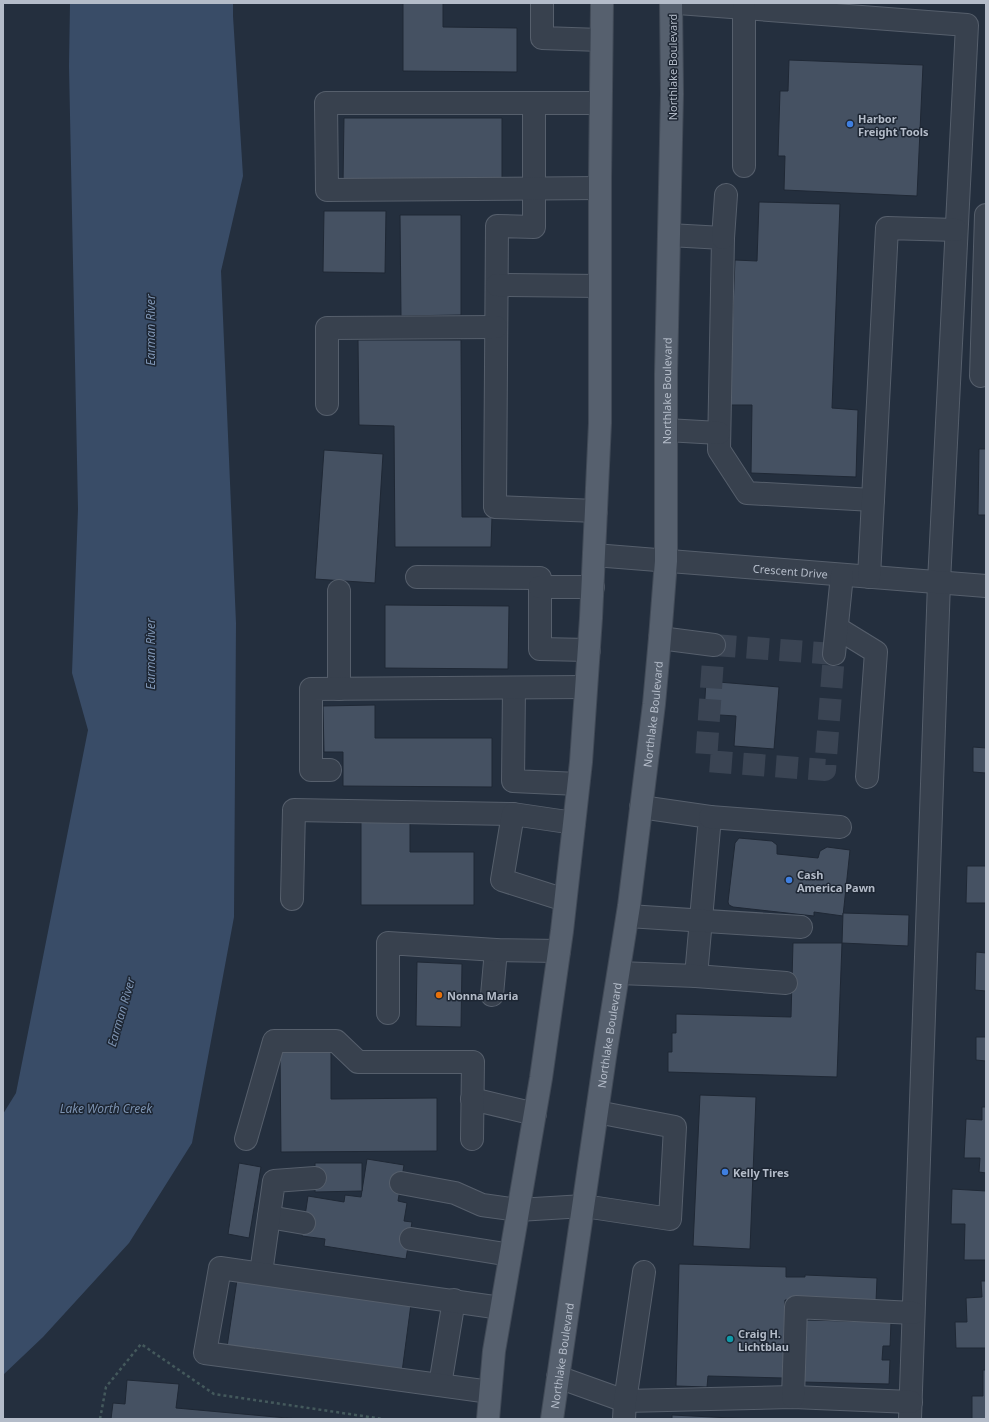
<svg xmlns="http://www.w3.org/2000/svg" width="989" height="1422" viewBox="0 0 989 1422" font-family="'Noto Sans',sans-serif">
  <rect width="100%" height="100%" fill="#242f3e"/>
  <polygon fill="#394c67" points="70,3 233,3 233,16 243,176 221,271 236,623 234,917 192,1143 129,1243 43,1337 3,1375 3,1114 16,1093 88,730 72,673 78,509 69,66"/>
  <g fill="#455162" stroke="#1f2835">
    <polygon points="403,3 443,3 443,27 517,28 517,72 403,71"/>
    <polygon points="789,60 923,65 917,196 784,190 785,156 778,156 780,91 788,91"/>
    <polygon points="344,118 502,118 502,184 343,184"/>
    <polygon points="759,202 840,204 832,408 858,410 856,477 751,473 752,405 729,405 735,260 757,261"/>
    <polygon points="324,211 386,211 385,273 323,272"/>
    <polygon points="400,215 461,215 461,315 401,316"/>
    <polygon points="358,340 461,340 462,517 492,517 491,547 395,547 394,426 359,425"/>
    <polygon points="979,449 986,449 986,515 978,515"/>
    <polygon points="324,450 383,454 375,583 315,579"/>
    <polygon points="385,605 509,606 508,669 385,668"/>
    <polygon points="706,681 779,687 774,749 734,746 736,716 704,714"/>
    <polygon points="375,705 375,738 492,738 492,787 343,786 343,752 324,752 323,706"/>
    <polygon points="973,747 986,748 986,773 973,772"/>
    <polygon points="361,821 410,821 410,852 474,852 474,905 361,905"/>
    <polygon points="739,838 772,841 777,845 777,854 818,858 820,851 827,847 850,850 843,916 814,912 814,916 733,907 729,905 728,902 735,843"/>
    <polygon points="967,866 986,866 986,903 966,903"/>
    <polygon points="843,913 909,915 908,946 842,943"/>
    <polygon points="793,943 842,943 837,1077 668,1072 668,1052 672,1052 672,1033 676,1033 676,1014 791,1017"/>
    <polygon points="976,952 986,953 986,991 975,990"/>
    <polygon points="417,962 462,964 461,1027 416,1026"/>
    <polygon points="976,1037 986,1037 986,1061 976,1060"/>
    <polygon points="331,1051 331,1099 437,1098 437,1151 281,1152 280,1052"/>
    <polygon points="700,1095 756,1097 750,1249 693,1246"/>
    <polygon points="982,1107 986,1107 986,1173 979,1172 980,1158 964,1158 966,1119 982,1120"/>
    <polygon points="367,1159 404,1165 398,1201 407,1203 404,1221 412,1222 406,1259 324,1246 325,1239 302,1236 308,1196 344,1202 345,1195 361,1197"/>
    <polygon points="239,1163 261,1167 249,1238 228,1234"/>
    <polygon points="315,1163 362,1163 362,1191 315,1192"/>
    <polygon points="952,1189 986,1191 986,1260 964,1260 965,1224 951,1224"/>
    <polygon points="679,1264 786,1267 786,1277 805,1277 805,1275 877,1278 876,1302 785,1300 783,1378 708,1376 707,1387 676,1386"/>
    <polygon points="237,1280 411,1304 402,1372 227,1347"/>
    <polygon points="981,1281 986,1281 986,1348 956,1348 955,1322 967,1322 966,1298 982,1297"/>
    <polygon points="804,1320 891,1322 890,1346 883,1346 882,1360 890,1360 889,1384 802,1382"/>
    <polygon points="983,1370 986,1370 986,1419 972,1419 972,1396 983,1396"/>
    <polygon points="127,1380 179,1384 176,1408 298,1419 111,1419 113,1403 125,1404"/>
    <polygon points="672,1415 751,1419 672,1419"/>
  </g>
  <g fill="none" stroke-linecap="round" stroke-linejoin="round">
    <polygon stroke="#3a4453" stroke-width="22" stroke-dasharray="22 11" stroke-linecap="butt" points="714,645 834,654 825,770 706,761"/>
    <g stroke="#565f6c" stroke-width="24">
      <g id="minor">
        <polyline points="542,3 542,38 601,40"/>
        <polyline points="678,3 967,25 939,582 910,1419"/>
        <polyline points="744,8 744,166"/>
        <polyline points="534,103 534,227 497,226 495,507 596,511"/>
        <polyline points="600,188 327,190 326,103 600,103"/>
        <polyline points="669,235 723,238 719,450 747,493 873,500"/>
        <polyline points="723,238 726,195"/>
        <polyline points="497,285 600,286"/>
        <polyline points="981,376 986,215"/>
        <polyline points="327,404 327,328 496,327"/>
        <polyline points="666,430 719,433"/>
        <path id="s1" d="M594 555 986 586"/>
        <polyline points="417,577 540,578 540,649 589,650"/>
        <polyline points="869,577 887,228 956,230"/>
        <polyline points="540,587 593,587"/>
        <polyline points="339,591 339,689"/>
        <polyline points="837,628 876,652 867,777"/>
        <polyline points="660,638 714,645"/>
        <polyline points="834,654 842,575"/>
        <polyline points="514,688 513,781 578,784"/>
        <polyline points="330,770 311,770 311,689 586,687"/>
        <polyline points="641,807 710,817 696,976"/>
        <polyline points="710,817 840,827"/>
        <polyline points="292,899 294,810 513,814"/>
        <polyline points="565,900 502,880 513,814 574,823"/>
        <polyline points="628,916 801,927"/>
        <polyline points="619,973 696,976 786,983"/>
        <polyline points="492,995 496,950"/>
        <polyline points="388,1013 388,943 496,950 559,951"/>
        <polyline points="472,1099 535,1114"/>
        <polyline points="246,1139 274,1041 336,1041 358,1062 473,1062 472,1139"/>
        <polyline points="401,1183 455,1193 482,1205 518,1210 584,1206 670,1219 675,1127 597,1112"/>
        <polyline points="269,1217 304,1223"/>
        <polyline points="411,1239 510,1255"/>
        <polyline points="261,1273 274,1181 315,1178"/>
        <polyline points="558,1377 625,1401 793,1397 911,1402"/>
        <polyline points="440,1385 454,1300"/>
        <polyline points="490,1392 205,1353 220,1268 501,1308"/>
        <polyline points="793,1397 796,1307 913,1313"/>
        <polyline points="624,1419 625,1401 644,1272"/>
      </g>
    </g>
    <g stroke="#414a57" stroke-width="24">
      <g id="major">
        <polyline points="488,1419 494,1351 541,1078 562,931 581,762 591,618 600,423 600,180 602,3"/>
        <path id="s2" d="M552 1419 606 1050 629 906 654 704 660 638 666 561V374L672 94 671 3"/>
      </g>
    </g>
    <polyline stroke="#44595c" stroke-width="2.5" stroke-dasharray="3 3" stroke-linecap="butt" points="100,1419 106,1387 141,1344 214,1394 383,1419"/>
    <use href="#minor" stroke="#38414e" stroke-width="22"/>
    <use href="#major" stroke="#56606e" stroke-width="22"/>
  </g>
  <g fill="#3f7fe0" stroke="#1d2633" stroke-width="1.5">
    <circle cx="850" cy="124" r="4"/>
    <circle cx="789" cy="880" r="4"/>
    <circle cx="725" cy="1172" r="4"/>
  </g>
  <circle fill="#e8710a" stroke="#1d2633" stroke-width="1.5" cx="439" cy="995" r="4"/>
  <circle fill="#0f9aa8" stroke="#1d2633" stroke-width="1.5" cx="730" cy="1339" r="4"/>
  <g text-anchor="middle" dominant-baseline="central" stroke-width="3" stroke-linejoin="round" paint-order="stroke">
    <g font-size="11" fill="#b4bcc9" stroke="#1d2633">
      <text transform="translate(672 67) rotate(-90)">Northlake Boulevard</text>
      <text stroke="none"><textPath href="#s2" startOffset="1036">Northlake Boulevard</textPath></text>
      <text stroke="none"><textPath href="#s1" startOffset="197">Crescent Drive</textPath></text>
      <text stroke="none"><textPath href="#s2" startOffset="712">Northlake Boulevard</textPath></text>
      <text stroke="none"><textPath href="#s2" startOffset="388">Northlake Boulevard</textPath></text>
      <text stroke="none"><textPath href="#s2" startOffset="64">Northlake Boulevard</textPath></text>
    </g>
    <g font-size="11" font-weight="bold" fill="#b4bcc9" stroke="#1d2633" text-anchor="start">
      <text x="858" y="118">Harbor<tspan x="858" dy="13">Freight Tools</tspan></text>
      <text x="797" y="874">Cash<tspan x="797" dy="13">America Pawn</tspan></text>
      <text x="447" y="995">Nonna Maria</text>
      <text x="733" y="1172">Kelly Tires</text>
      <text x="738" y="1333">Craig H.<tspan x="738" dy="13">Lichtblau</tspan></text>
    </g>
    <g font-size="12" font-style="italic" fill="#7c92b1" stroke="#1d2633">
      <text transform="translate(150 330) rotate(-90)">Earman River</text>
      <text transform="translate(150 654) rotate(-90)">Earman River</text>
      <text transform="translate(121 1012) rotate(-74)">Earman River</text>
      <text x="106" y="1108">Lake Worth Creek</text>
    </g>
  </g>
  <rect width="989" height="1422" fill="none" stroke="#b4bcc9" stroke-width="8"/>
</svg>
